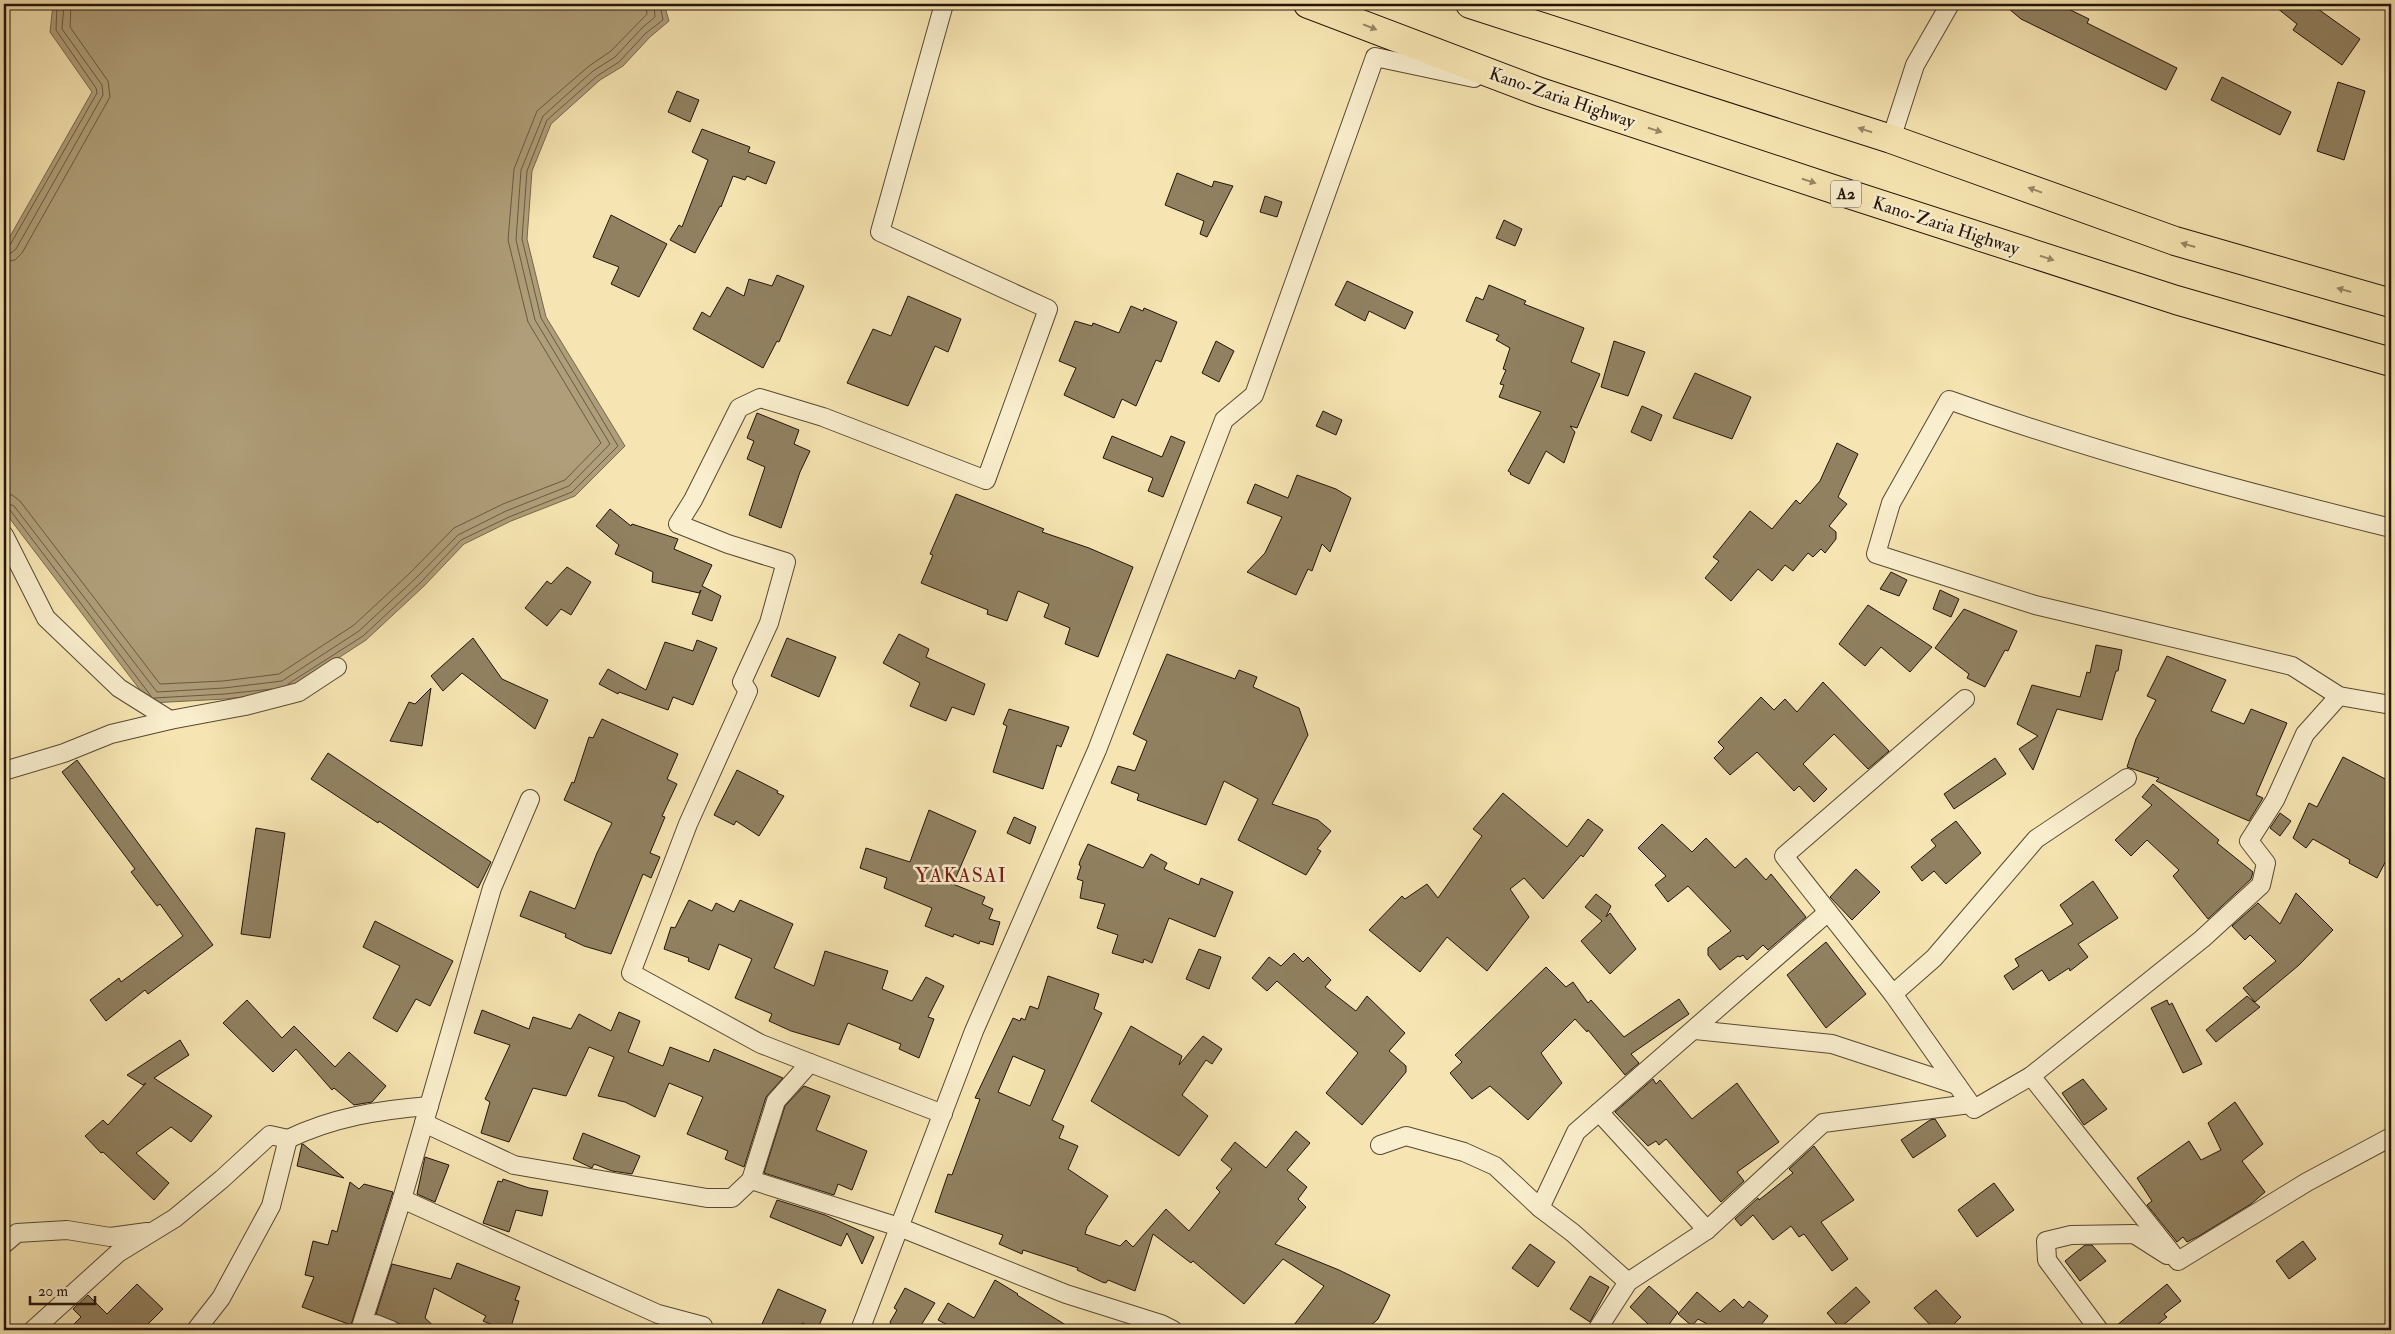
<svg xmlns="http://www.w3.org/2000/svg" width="2395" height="1334" viewBox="0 0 2395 1334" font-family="'IM FELL Double Pica',serif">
  <rect width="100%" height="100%" fill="#f6e5b2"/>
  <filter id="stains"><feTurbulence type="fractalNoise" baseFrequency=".004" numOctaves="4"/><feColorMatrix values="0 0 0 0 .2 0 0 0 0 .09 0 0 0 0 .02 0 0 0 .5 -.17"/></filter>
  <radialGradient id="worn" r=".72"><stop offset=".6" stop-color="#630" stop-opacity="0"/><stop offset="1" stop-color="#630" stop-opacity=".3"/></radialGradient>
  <polygon fill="#af9e79" stroke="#77674c" points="53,4 664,4 669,21 650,37 623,66 600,80 551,124 532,171 527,239 546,317 625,446 575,496 511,521 464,544 424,586 366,640 286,692 225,699 150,703 7,515 4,505 4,247 92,92 50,32"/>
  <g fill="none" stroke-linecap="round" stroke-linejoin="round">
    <g stroke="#6a5941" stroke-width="1">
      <polyline points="4,248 10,245 97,93 96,88 56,30 57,4"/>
      <polyline points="4,255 11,253 16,249 103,95 102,85 62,29 64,4"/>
      <polyline points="4,262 15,260 22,253 110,97 108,81 70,27 71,4"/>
      <polyline points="4,494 12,495 20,501 160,684 223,681 279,674 354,625 410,573 454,528 503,504 565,480 601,443 528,322 508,240 514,169 537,111 589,66 611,51 647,14 646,4"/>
      <polyline points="4,502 14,506 157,692 224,688 282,681 359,631 416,578 458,535 506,511 569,486 610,444 535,320 516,240 521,170 543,116 593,71 615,57 642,28 655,17 654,4"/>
      <polyline points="4,508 10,510 151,696"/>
      <polyline points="288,684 363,636 420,583 461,540 509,517 572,492 618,446 541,318 522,239 527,171 547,120 597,76 619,62 646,33 663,20 660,4"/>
      <polyline points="154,698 225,694 272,689"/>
    </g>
  </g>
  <g fill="#918161" stroke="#241409" fill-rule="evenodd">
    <polygon points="2003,4 2058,4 2089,19 2087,23 2177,68 2166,90 2021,19"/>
    <polygon points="2272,4 2311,4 2360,39 2342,65 2293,30 2297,24"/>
    <polygon points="2222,77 2291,112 2280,135 2211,100"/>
    <polygon points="2338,82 2365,91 2344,160 2317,151"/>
    <polygon points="677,91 699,100 690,122 668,112"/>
    <polygon points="702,129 750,147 748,152 775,162 766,184 747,176 745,180 733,176 721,207 720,206 695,253 670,240 679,225 682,227 708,160 692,152"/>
    <polygon points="1177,173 1212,187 1214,181 1233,186 1207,237 1200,234 1204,221 1165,205"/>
    <polygon points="1265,196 1282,202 1277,217 1260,212"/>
    <polygon points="611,215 667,244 639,297 611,284 619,267 593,257"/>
    <polygon points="1504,220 1522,229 1515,246 1496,238"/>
    <polygon points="777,275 804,286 779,342 777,341 763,368 693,329 702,312 710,317 727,287 744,296 749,279 772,286"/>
    <polygon points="1347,281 1413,312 1405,329 1369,311 1365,321 1335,305"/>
    <polygon points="1489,285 1526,301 1524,304 1584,328 1571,362 1600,374 1577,428 1570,426 1575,432 1564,463 1546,451 1529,484 1510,474 1511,473 1508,471 1541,412 1499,397 1504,385 1500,384 1506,370 1503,369 1510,348 1496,340 1499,335 1466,321 1476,297 1483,300"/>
    <polygon points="908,296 961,319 948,352 935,346 908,406 847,383 873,329 891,336"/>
    <polygon points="1131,306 1143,311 1144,308 1177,322 1161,362 1156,360 1136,406 1122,399 1114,418 1064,395 1076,368 1059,361 1075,321 1092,326 1093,323 1119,333"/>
    <polygon points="1216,341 1234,351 1219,382 1202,373"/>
    <polygon points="1614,341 1645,352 1628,396 1601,387"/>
    <polygon points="1695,373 1751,397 1732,439 1673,418"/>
    <polygon points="1642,406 1662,415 1651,441 1631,432"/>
    <polygon points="1323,411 1342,420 1336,435 1316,426"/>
    <polygon points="757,413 799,430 794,444 810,451 800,472 781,528 749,515 765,467 747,459 754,441 747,438"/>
    <polygon points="1112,436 1162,457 1171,436 1185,442 1163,497 1148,491 1153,478 1103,458"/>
    <polygon points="1837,443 1858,454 1838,497 1847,504 1829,526 1836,532 1836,539 1825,553 1821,549 1813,557 1808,553 1793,571 1785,565 1772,581 1758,569 1731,601 1705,578 1719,561 1713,557 1750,511 1772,529 1796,500 1800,504 1820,481"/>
    <polygon points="1297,475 1336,489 1351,498 1330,552 1322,544 1312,571 1308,569 1296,595 1247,572 1265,553 1282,517 1247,503 1255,484 1288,498"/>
    <polygon points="956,494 1044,529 1042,532 1089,548 1133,567 1098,657 1065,644 1070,628 1044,617 1049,604 1018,591 1007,621 987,614 988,610 921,583 933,555 930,554"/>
    <polygon points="610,509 631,526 632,524 678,539 674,549 712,565 702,586 721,596 712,621 692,614 701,590 699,593 652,582 653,572 615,554 619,545 596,526"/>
    <polygon points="567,567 591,582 571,615 561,609 547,626 525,608 547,581 551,584"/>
    <polygon points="1891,572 1907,580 1899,596 1880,589"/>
    <polygon points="1940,590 1959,599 1951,617 1933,609"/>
    <polygon points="1868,605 1932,647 1910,672 1881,647 1865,666 1839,644"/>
    <polygon points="1964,609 2017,631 2008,651 2005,650 1985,687 1967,678 1969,674 1935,648"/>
    <polygon points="899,634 929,649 926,657 985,684 974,715 952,707 946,721 910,706 920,683 883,663"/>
    <polygon points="473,638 502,679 548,700 535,729 462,673 443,691 431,676"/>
    <polygon points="787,638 836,657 819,697 771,676"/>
    <polygon points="697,640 717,648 693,705 673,697 668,710 619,692 618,694 599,684 608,669 646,690 665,642 693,651"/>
    <polygon points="2096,645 2122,650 2118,671 2116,671 2102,720 2057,709 2033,770 2019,749 2038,736 2017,724 2032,685 2080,697 2087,672 2090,673"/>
    <polygon points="1167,654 1235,679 1239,670 1257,677 1253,687 1299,708 1308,735 1272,804 1318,820 1331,831 1317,849 1321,851 1306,875 1238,840 1258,799 1224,781 1206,825 1137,800 1139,794 1111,783 1118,766 1135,771 1147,741 1133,734"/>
    <polygon points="2167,656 2226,680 2211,711 2244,724 2251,709 2287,723 2256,795 2263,798 2249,821 2156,781 2159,778 2127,767 2136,739 2156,700 2147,696"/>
    <polygon points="1823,682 1889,751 1868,769 1834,734 1803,764 1827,789 1814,802 1799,786 1794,791 1757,752 1730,775 1714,758 1724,748 1718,742 1761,697 1774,710 1785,699 1797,712"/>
    <polygon points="431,688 422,746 390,741 409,702 415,704"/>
    <polygon points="1009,709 1069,727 1061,747 1057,745 1043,789 993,772 1007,726 1003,724"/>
    <polygon points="602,719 678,754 667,779 677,784 662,816 665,817 650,853 660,857 651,878 643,874 611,954 584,946 565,937 566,934 520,916 530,891 575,909 597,853 612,823 564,800 572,782 574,783 589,737 593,738"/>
    <polygon points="328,753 491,862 478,888 379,821 378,823 311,779"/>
    <polygon points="2343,757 2391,782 2391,851 2377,878 2349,863 2350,860 2313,839 2306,848 2293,838 2309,803 2317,807"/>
    <polygon points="1995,758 2006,774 1954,809 1944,794"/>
    <polygon points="77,760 213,945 148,994 145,990 106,1021 90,1000 119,978 121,982 183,936 160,904 157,906 131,872 135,869 62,772"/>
    <polygon points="737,770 778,791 777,793 784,796 759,836 736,821 734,825 714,815"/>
    <polygon points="2153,784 2219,840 2217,843 2253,872 2251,879 2208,919 2173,876 2179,870 2147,840 2131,856 2115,840 2152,805 2142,797"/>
    <polygon points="1503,793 1567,847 1588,819 1603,830 1583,857 1581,855 1543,899 1524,878 1510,889 1529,917 1487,971 1447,937 1420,972 1369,930 1402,896 1405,899 1427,884 1438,898 1482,836 1473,829"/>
    <polygon points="929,810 976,831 953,884 985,897 982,904 993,909 989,919 1000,922 993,945 980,941 979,944 954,934 953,937 925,926 932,908 884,888 887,878 860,868 866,848 910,862"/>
    <polygon points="2280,813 2291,821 2280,836 2270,828"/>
    <polygon points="1014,817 1036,827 1030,844 1007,833"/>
    <polygon points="1956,821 1981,853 1946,884 1934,871 1922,881 1911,867 1936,846 1931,840"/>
    <polygon points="1662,824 1692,852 1706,838 1735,868 1746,858 1766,880 1771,874 1806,917 1768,950 1763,945 1747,960 1743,955 1740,957 1738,956 1720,970 1708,955 1708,948 1731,931 1688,886 1668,902 1655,885 1666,876 1638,848"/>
    <polygon points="256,828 285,833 270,938 241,934"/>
    <polygon points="1088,844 1143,868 1151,854 1167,863 1164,869 1199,885 1201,878 1233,892 1215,937 1169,918 1152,963 1144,959 1143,963 1112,953 1118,935 1097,928 1105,904 1080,898 1083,881 1077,879 1081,866 1079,865 1080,861"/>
    <polygon points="1856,869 1880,892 1852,920 1830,897"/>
    <polygon points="2093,881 2118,918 2078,944 2088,957 2070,971 2069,968 2049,981 2042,970 2013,990 2004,976 2019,966 2015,959 2073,924 2060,905"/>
    <polygon points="2296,893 2333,930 2299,965 2255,1002 2243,988 2276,961 2250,935 2245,940 2232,926 2258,903 2280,924"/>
    <polygon points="1596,894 1611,906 1606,917 1610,913 1636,949 1610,974 1581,941 1602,921 1585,907"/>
    <polygon points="689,900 712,911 716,903 734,912 740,900 793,924 774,968 814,986 825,951 888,971 882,989 912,1001 926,977 944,986 928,1017 934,1019 919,1058 899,1049 901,1044 848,1023 839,1045 791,1031 769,1021 772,1014 735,998 752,959 719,944 709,970 688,961 689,958 664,949 671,927 675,928"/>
    <polygon points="375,921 453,961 430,1006 416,999 397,1032 373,1018 400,966 363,947"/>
    <polygon points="1826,942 1866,994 1826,1028 1787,975"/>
    <polygon points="1199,949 1221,957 1209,989 1186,979"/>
    <polygon points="1294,953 1303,962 1308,957 1331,980 1325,987 1356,1011 1367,996 1405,1033 1389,1051 1406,1066 1406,1072 1362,1125 1326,1093 1358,1053 1277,981 1267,991 1252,978 1269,957 1281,966"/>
    <polygon points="1546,967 1566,987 1573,982 1588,1003 1591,1000 1624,1037 1679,999 1689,1014 1631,1054 1639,1063 1625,1075 1588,1030 1587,1032 1575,1019 1541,1053 1562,1083 1528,1120 1490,1086 1472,1099 1450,1073 1462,1062 1455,1055"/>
    <path d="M1048 976 1099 994 1094 1009 1102 1013 1052 1120 1064 1126 1059 1138 1078 1146 1068 1169 1108 1196 1087 1227 1085 1234 1120 1246 1126 1240 1133 1247 1166 1209 1189 1231 1220 1192 1216 1188 1232 1169 1221 1160 1235 1142 1266 1168 1296 1131 1310 1143 1287 1170 1307 1187 1298 1199 1306 1207 1275 1244 1339 1270 1390 1295 1378 1319 1366 1330H1290L1324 1286 1283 1259 1244 1304 1193 1261 1191 1263 1153 1234 1135 1291 1108 1280 1106 1283 1102 1282 1077 1270 1078 1268 1023 1250 1022 1254 999 1244 1003 1235 935 1212 948 1174 952 1175 980 1099 975 1098 1013 1018 1020 1021 1021 1018 1025 1020 1030 1006 1038 1009ZM1013 1056 1045 1070 1030 1106 998 1092Z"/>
    <polygon points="2247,996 2260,1007 2216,1042 2206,1030"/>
    <polygon points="247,1000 282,1038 294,1026 335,1067 349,1052 386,1086 372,1102 354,1105 334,1088 332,1090 296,1049 273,1072 223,1023"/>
    <polygon points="2167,1000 2169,1005 2172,1003 2202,1064 2183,1073 2151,1008"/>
    <polygon points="482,1010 529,1029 533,1017 571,1029 579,1014 611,1031 619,1012 640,1021 628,1052 663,1066 670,1047 709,1062 714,1049 783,1078 766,1097 744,1167 725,1159 728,1151 687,1134 703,1097 669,1083 655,1117 625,1102 598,1096 614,1057 589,1047 566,1096 533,1088 509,1142 481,1133 490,1102 485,1099 510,1045 474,1033"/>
    <polygon points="1131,1026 1182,1056 1179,1065 1203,1036 1222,1049 1212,1064 1206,1060 1182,1095 1208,1116 1179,1156 1091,1101"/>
    <polygon points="180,1040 189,1055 154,1078 212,1116 191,1142 171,1127 136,1153 169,1183 154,1200 103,1152 101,1153 85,1136 103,1120 108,1125 146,1083 143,1085 127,1075"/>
    <polygon points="1653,1079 1656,1084 1660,1080 1692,1119 1737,1083 1779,1142 1737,1172 1744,1181 1721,1202 1666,1139 1659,1145 1656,1141 1648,1146 1615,1112"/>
    <polygon points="2083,1079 2107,1109 2084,1125 2062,1093"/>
    <polygon points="804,1086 830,1096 816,1130 867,1151 852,1190 838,1184 834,1195 764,1173 785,1106"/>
    <polygon points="2235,1102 2263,1144 2242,1161 2265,1192 2251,1204 2199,1236 2187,1242 2183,1237 2177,1242 2147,1205 2152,1201 2137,1178 2189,1141 2201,1160 2221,1150 2208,1123"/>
    <polygon points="1935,1119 1946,1136 1913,1158 1901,1140 1930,1120"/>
    <polygon points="583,1133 640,1156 632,1174 612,1171 594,1164 592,1168 573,1159"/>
    <polygon points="302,1144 303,1144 344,1178 297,1166"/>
    <polygon points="1814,1146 1854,1200 1821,1222 1848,1259 1832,1271 1804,1234 1799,1237 1791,1226 1773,1240 1753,1215 1741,1226 1735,1219 1758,1198 1759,1200 1793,1173 1789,1169"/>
    <polygon points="425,1157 449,1165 435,1202 417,1194"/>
    <polygon points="503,1179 529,1188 548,1191 542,1216 516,1210 509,1232 483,1223 498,1181 502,1182"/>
    <polygon points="350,1182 359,1189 364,1184 393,1192 351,1325 302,1307 314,1277 305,1275 313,1241 328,1245 332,1230 337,1232"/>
    <polygon points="1994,1183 2014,1210 1977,1237 1958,1210"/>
    <polygon points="777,1200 825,1215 874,1237 862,1264 847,1233 841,1246 770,1217"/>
    <polygon points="2303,1241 2316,1259 2289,1279 2276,1261"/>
    <polygon points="1530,1244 1555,1262 1538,1287 1512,1268"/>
    <polygon points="2085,1245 2092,1245 2106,1261 2080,1281 2065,1261"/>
    <polygon points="457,1263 520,1287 515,1300 519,1301 510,1330 504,1330 483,1321 486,1316 434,1288 425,1318 438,1330 414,1330 376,1314 392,1264 451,1279"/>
    <polygon points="1590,1276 1609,1287 1590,1322 1570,1309"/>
    <polygon points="995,1280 1018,1294 1017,1295 1074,1330 957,1330 938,1320 948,1303 974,1318"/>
    <polygon points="137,1284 163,1309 142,1330 68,1330 81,1317 73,1309 88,1295 107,1314"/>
    <polygon points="2167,1284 2181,1301 2164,1314 2167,1317 2151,1330 2111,1330"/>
    <polygon points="1649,1286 1678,1312 1665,1330 1659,1330 1648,1324 1630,1307"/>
    <polygon points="1856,1287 1870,1302 1840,1328 1827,1313"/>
    <polygon points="905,1288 935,1303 918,1330 894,1330 890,1322 897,1310 894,1308"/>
    <polygon points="778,1289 826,1310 817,1330 802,1323 799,1330 777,1330 762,1324"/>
    <polygon points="1936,1290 1961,1317 1948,1330 1935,1330 1914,1308"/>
    <polygon points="1697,1292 1720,1312 1734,1299 1743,1308 1749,1301 1768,1316 1757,1330 1701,1330 1707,1324 1698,1319 1692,1326 1678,1314"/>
  </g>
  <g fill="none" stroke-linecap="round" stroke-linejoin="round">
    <g stroke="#584833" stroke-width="20">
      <g id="street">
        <polyline points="944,4 880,232 1048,309 986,480 823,417 760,398 739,408 693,500 678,524 728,544 786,562 769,623 742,682 748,691 688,824 631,973 761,1044 810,1063 776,1101 751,1180 899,1227 1066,1294 1161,1324 1173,1330"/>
        <polyline points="1891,139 1915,65 1950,4"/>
        <path d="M2391 528C2242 491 2094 452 1949 400L1891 503 1876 554 2035 605 2292 666 2339 696 2391 705"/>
        <polyline points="4,535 46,618 119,688 170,720 245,706 299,692 337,667"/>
        <polyline points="2339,696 2305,734 2275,800 2249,841 2266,863 2261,885 2202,939 2031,1076 2178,1261 2307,1182 2391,1137"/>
        <polyline points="1965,699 1784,856 1893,994 1934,958 2036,839 2127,778"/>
        <polyline points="4,771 64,753 111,734 170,720"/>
        <polyline points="1893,994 1974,1109 2031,1076"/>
        <polyline points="1695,1030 1832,1044 1957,1085"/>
        <polyline points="810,1063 943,1114"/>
        <polyline points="1599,1112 1707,1230"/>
        <polyline points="424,1123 514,1165 707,1198 732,1198 751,1180"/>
        <path d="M288 1139C334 1117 379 1110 429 1106"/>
        <polyline points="1380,1145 1406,1136 1464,1152 1495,1166 1540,1208"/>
        <polyline points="402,1199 658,1314 703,1326"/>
        <polyline points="4,1244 17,1233 67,1230 110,1237 147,1232"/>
        <polyline points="1628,1282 1573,1233 1540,1208 1576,1132 1828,912"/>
        <polyline points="376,1324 391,1330"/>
        <polyline points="33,1330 118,1253 175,1218 222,1179 270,1135 288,1139 271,1206 221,1298 196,1330"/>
        <polyline points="360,1330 402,1199 492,888 530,799"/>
        <polyline points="860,1330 974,1031 1097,750 1224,420 1254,395 1375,57 1474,78"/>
        <polyline points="1597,1330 1628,1282 1707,1230 1823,1123 1970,1104"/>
        <polyline points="2099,1330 2047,1260 2046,1241 2071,1235 2134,1234 2167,1255"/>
      </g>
    </g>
    <g stroke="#241409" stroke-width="30">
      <g id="highway">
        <polyline points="1308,4 1540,92 1833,189 2176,300 2391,362"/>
        <polyline points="1470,4 1891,139 2175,241 2391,303"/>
      </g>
    </g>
    <use href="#street" stroke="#f9eecd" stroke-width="18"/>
    <use href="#highway" stroke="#f6e5b2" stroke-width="28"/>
  </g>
  <defs><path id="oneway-solid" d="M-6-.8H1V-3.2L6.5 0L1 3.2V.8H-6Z" transform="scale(1.25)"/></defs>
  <g fill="#988766">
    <use href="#oneway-solid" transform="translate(1370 27) rotate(21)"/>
    <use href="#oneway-solid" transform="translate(1655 130) rotate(18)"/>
    <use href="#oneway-solid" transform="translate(1865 130) rotate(-162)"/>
    <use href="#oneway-solid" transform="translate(1809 181) rotate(18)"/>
    <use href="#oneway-solid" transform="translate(2035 190) rotate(-160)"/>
    <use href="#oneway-solid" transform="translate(2188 245) rotate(-164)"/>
    <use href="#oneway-solid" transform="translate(2047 258) rotate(18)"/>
    <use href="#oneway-solid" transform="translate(2344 290) rotate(-164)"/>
  </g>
  <g text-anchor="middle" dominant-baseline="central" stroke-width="5" stroke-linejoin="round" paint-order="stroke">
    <rect fill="#f9eecd" stroke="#645544" stroke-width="1" x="1831" y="180.5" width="30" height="27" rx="4"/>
    <g font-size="16" font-weight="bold" fill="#241409">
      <text x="1846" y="194">A2</text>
    </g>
    <g font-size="18" fill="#241409" stroke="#f9eecd">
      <text transform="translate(1562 98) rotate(19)">Kano-Zaria Highway</text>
      <text transform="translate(1946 226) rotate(18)">Kano-Zaria Highway</text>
    </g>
    <g font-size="20" letter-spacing="1" fill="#7a1f14" stroke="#f9eecd">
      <text x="961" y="875">YAKASAI</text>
    </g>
  </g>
  <rect width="2395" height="1334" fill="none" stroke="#f6e5b2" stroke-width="20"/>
  <rect x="5" y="5" width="2385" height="1324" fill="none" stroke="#241409" stroke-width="2.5"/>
  <rect x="10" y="10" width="2375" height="1314" fill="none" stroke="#241409"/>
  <path d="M30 1296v8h65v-8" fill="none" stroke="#241409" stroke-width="2.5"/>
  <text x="38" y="1296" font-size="15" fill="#241409" stroke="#f9eecd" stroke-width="4" paint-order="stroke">20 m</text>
  <rect width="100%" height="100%" filter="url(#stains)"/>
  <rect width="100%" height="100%" fill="url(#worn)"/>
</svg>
